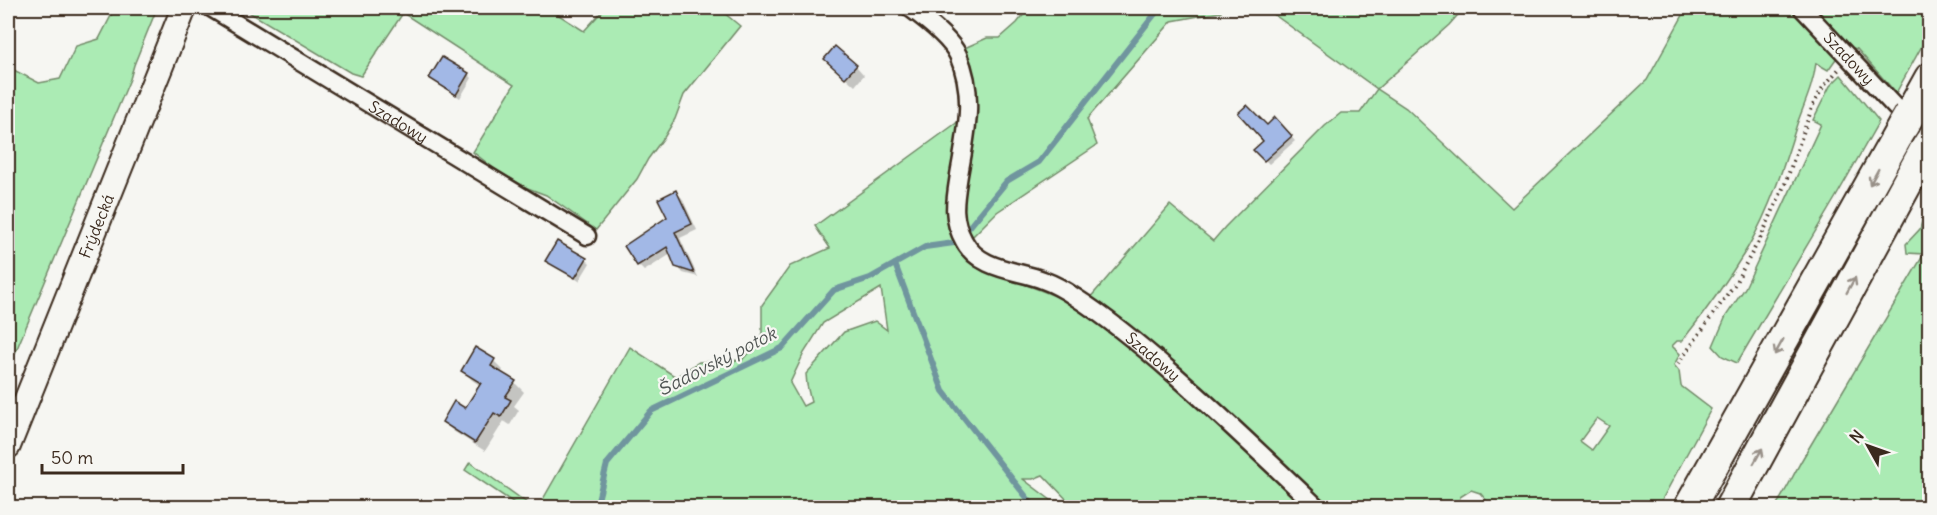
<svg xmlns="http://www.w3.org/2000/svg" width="1937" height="515" viewBox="0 0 1937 515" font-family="Delius,sans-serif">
  <rect width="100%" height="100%" fill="#f6f6f2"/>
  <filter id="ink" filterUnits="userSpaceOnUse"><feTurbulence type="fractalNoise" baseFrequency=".0167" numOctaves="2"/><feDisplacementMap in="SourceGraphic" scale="12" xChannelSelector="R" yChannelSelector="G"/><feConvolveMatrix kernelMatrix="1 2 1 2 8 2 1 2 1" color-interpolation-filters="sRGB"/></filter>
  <g filter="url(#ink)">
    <g fill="#abebb4" stroke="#738a69" stroke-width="1.5" fill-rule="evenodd">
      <polygon points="115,8 157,8 134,65 130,79 8,370 8,263 10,263 14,258 11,253 8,251 8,67 39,83 60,79 76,46 99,39"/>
      <polygon points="242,8 548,8 584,31 605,8 718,8 740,26 684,95 675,119 665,136 648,159 637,179 596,230 546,195 525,187 496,170 473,152 514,85 403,13 361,76 351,73"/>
      <path d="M1029 8H1219L1221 12 1172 21 1087 119 1097 145 997 212 959 250C993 281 1039 284 1077 307 1114 330 1147 362 1179 391 1222 430 1265 468 1308 507H1074L1043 475 1033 479H1023L1060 507 538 508 630 347 676 377 699 362 742 360 762 338V305L790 266 830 248 815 226 955 124 976 105 960 50 987 38H1000L1017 23ZM881 288 887 330 875 321 844 332 806 374 807 385 811 402 803 406 790 383 804 353 823 323Z"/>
      <path d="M1265 8H1464L1449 25 1377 89 1406 108 1512 208 1647 80 1687 8H1790L1838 56 1828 70 1816 63C1813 86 1805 102 1797 124 1784 166 1770 209 1748 247 1728 280 1706 311 1682 341H1677L1672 346 1680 354 1674 365 1679 371 1681 386 1711 409 1658 507H1492L1480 493 1471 490 1460 497 1458 507H1327L1311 491 1089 299 1170 205 1213 241 1225 227 1325 126 1341 113H1360L1377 89ZM1597 418 1609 426 1592 450 1580 441Z"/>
      <polygon points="1809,8 1929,8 1929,33 1896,93 1857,49 1849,47"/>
      <polygon points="1841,75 1879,121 1837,195 1737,363 1722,356 1713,346 1726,316 1745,288 1821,124 1813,120 1830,86"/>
      <path d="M1929 196V507H1775C1786 492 1793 475 1803 458L1924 254 1907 253 1906 244 1920 229Z"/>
      <polygon points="470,462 527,503 532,507 520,507 465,470"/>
    </g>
    <g fill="#0003">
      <polygon points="856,66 864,75 855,86 835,68"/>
      <polygon points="468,74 472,78 460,98 431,78"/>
      <polygon points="1275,119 1295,141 1269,164 1255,150 1265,142 1267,127"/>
      <polygon points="676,192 682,198 697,230 680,238 698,277 683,273 677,266 671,254 644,271 638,265 669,217"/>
      <polygon points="586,259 590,263 579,281 547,260"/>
      <polygon points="494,361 503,370 500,374 515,383 524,392 514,406 519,410 510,425 504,421 485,451 453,431 443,421 465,410 481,386 472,380 463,370"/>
    </g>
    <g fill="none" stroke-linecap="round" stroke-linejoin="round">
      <g stroke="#6f959e" stroke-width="6">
        <polyline points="895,264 943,391 1035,508"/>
        <polyline points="596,508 607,464 651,411 782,348 834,290 870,278 925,247 954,243 966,231 1007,181 1039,162 1158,10 1165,8"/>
      </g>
    </g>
    <g fill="#a2b8e6" stroke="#3b2a1e" stroke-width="1.5">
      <polygon points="835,46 857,65 845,78 824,59"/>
      <polygon points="442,57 469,73 456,95 429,78"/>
      <polygon points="1247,105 1267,125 1275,117 1292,136 1264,161 1253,150 1263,141 1238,113"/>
      <polygon points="676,190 692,224 675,232 694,273 675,267 667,247 637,266 624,246 667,217 658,199"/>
      <polygon points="557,241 587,258 575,278 545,261"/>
      <polygon points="475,347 495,359 491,366 516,381 505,397 511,400 501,417 494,413 475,443 442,422 454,401 465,408 481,383 461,371"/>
    </g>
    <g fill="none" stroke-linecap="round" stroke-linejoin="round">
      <g stroke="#3b2a1e" stroke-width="21">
        <g id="minor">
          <path id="s1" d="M211 8 587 236"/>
          <path id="s2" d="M910 8C925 19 950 38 958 55 976 96 966 134 959 175 955 200 951 218 964 241 979 270 1017 270 1043 280 1054 284 1065 290 1075 297 1111 320 1143 347 1175 375 1224 418 1271 463 1318 508"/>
          <path id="s3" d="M1802 8 1896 108"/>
        </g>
      </g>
      <g stroke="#3b2a1e" stroke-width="28">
        <g id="secondary">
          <path id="s4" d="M8 446 184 8"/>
        </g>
      </g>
      <g stroke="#3b2a1e" stroke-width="34">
        <g id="motorway">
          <polyline points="1910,114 1930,78"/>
          <polyline points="1689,508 1903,126"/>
          <polyline points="1730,508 1924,152"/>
        </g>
      </g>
      <polyline stroke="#3b2a1e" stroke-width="4" stroke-dasharray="1.5 4.5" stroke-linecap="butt" points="1678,364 1734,285 1761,237 1785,184 1813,105 1823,87 1839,69"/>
      <use href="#minor" stroke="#f6f6f2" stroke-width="16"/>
      <use href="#secondary" stroke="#f6f6f2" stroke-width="24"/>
      <use href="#motorway" stroke="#f6f6f2" stroke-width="30"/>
      <g stroke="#3b2a1e" stroke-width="34" stroke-linecap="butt">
        <g id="motorway-bridge">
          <polyline points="1903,126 1910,114"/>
          <polyline points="1924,152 1930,142"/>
        </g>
      </g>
      <use href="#motorway-bridge" stroke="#f6f6f2" stroke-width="30"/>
    </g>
    <defs><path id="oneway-shaft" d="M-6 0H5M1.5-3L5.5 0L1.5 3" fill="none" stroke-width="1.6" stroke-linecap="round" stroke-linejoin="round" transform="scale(1.5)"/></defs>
    <g stroke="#989088">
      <use href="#oneway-shaft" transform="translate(1874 177) rotate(119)"/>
      <use href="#oneway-shaft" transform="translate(1851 285) rotate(-61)"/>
      <use href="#oneway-shaft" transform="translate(1779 347) rotate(119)"/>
      <use href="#oneway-shaft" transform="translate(1758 456) rotate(-61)"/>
    </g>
  </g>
  <g text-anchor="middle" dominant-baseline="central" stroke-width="4.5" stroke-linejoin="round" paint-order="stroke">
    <g font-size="16" fill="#3b2a1e" stroke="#f6f6f2">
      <text stroke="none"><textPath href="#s3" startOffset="69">Szadowy</textPath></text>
      <text stroke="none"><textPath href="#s1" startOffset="219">Szadowy</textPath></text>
      <text stroke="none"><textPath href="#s4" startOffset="237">Frýdecká</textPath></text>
      <text stroke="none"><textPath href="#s2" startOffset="483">Szadowy</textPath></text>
    </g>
    <g font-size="18" font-style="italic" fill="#515654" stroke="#f6f6f2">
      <text transform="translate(717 361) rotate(-27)">Šadovský potok</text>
    </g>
  </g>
  <rect width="1937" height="515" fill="none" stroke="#f6f6f2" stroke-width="30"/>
  <rect x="15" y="15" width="1907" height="485" fill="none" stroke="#3b2a1e" stroke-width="2" filter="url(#ink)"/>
  <g transform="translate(1868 446) rotate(310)" stroke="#f6f6f2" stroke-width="4.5" paint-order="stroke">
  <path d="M0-4.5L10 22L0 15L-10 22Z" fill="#3b2a1e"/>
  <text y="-9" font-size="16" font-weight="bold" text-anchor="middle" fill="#3b2a1e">N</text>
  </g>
  <path d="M42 464v9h141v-9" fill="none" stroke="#3b2a1e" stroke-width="3"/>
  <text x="51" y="464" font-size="18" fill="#3b2a1e" stroke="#f6f6f2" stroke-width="4.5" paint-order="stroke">50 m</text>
</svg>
